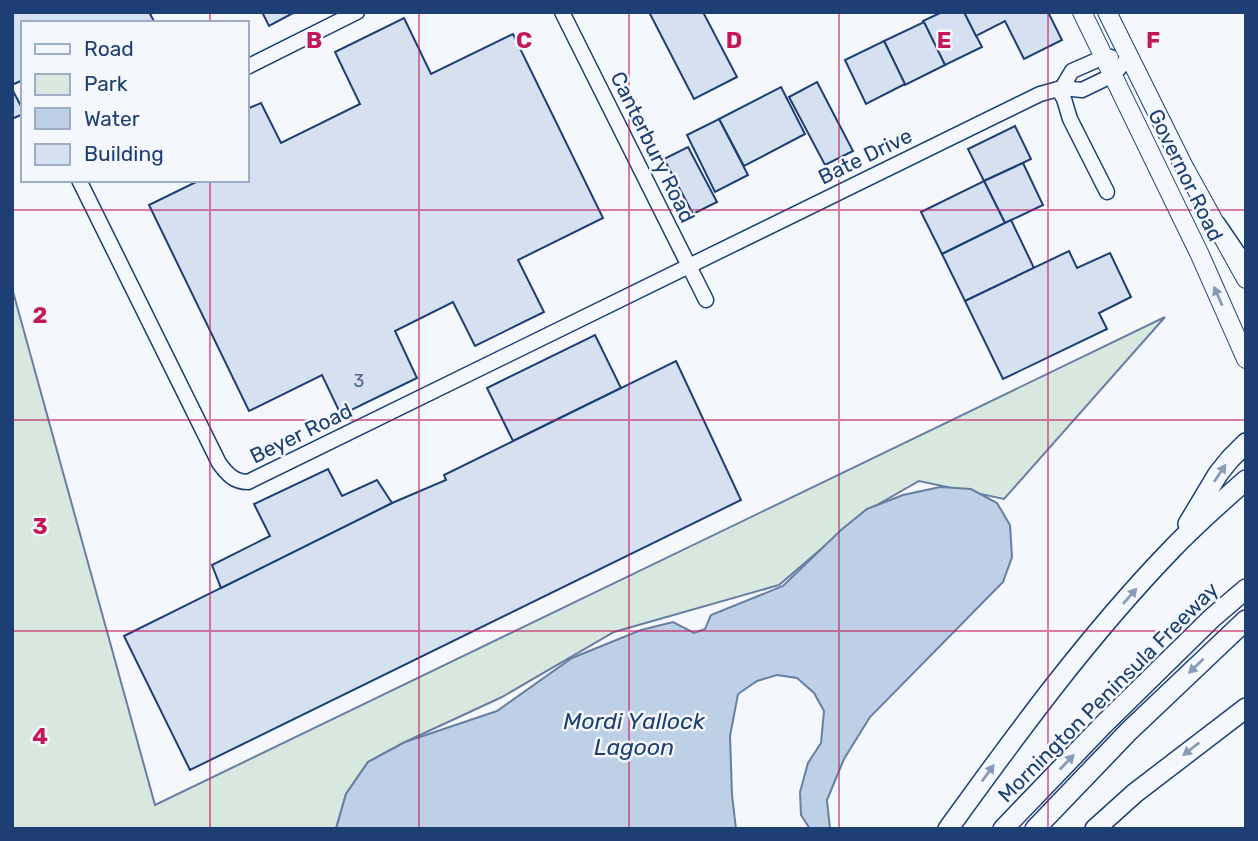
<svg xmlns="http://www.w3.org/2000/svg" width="1258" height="841" viewBox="0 0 1258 841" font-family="Rubik,sans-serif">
  <rect width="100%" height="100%" fill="#f4f7fb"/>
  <polygon fill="#d7e8df" stroke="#687fa3" stroke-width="2" points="12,288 155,805 1165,317 1004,499 919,481 863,513 779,585 614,632 502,697 405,742 368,762 346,794 336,829 12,829"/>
  <polygon fill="#bed0e5" stroke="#687fa3" stroke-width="2" points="940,487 971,489 997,503 1010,525 1012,557 1003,582 870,717 844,759 827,800 830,829 810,829 801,815 800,792 808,763 821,743 824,711 814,693 797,678 777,675 757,681 738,694 730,736 732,795 736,829 336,829 346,794 368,762 405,742 497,711 572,658 641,630 673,622 694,633 705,629 711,615 783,586 841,530 867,509 903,495"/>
  <g fill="#d5e0f0" stroke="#1d3f73" stroke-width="2">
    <polygon points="12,12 155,12 150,14 155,23 23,23 23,80 12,85"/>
    <polygon points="262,12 295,12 269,26"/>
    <polygon points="649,12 703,12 737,77 694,99"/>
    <polygon points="942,12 964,12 982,47 945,65 923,21"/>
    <polygon points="964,12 1048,12 1062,40 1024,59 1005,21 976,36"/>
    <polygon points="404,18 431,74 513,34 603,218 518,260 544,312 475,346 453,302 395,331 417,378 341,415 322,375 249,411 149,205 200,180 247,180 247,109 261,103 281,143 360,104 335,52"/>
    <polygon points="924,22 945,65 905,85 884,41"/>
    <polygon points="884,41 905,84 866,104 845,60"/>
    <polygon points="817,82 853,151 825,165 789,97"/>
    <polygon points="781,87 805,134 744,166 719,119"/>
    <polygon points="12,89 23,110 23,114 12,119"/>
    <polygon points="719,119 748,175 715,192 687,135"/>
    <polygon points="1015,126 1031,159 984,181 968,149"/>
    <polygon points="688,147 717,202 693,214 664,159"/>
    <polygon points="1023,163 1043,205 1005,223 984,181"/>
    <polygon points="984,181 1005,223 942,254 921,212"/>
    <polygon points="1011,220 1034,268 965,301 942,254"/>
    <polygon points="1069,251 1077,268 1110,253 1131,297 1099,313 1107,329 1003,379 965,301"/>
    <polygon points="595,335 621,388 513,441 487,388"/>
    <polygon points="676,361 741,500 190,770 124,636 392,503 446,480 444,475"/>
    <polygon points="328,469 342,496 377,480 392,503 221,588 212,565 270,536 254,504"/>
  </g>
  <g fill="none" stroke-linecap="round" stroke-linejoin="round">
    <g stroke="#1d3f73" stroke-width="17">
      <g id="minor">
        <polyline points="562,12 706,300"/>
        <polyline points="247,67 357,12"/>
        <polyline points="1062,88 1072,71 1104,57 1111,57"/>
        <polyline points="1058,89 1064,99 1070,119 1107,192"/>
        <path d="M79 180 219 463C227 474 234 482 248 482L1040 94 1062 88 1082 90 1113 75 1129 57"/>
      </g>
    </g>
    <g stroke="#1d3f73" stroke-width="20">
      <g id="major">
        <polyline points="1082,12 1200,255 1246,359"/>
        <polyline points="1107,12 1183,165 1246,279"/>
      </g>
    </g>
    <g stroke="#1d3f73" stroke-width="22">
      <g id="highway">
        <polyline points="1216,225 1246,269"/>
        <polyline points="1188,524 1218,474 1230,459 1246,443"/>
        <path d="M948 829C1018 732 1089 635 1172 549 1195 525 1221 502 1246 480"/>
        <polyline points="1003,829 1103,725 1212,618 1246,589"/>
        <polyline points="1035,829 1129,731 1246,620"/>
        <polyline points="1095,829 1135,793 1246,708"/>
      </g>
    </g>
    <use href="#minor" stroke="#f4f7fb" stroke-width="14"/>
    <use href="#major" stroke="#f4f7fb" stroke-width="18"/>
    <use href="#highway" stroke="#f4f7fb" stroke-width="19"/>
  </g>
  <defs><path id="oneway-solid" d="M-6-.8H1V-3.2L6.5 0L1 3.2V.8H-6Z" transform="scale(1.75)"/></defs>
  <g fill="#889bb7">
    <use href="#oneway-solid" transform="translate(1218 296) rotate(-114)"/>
    <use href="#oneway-solid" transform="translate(1220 473) rotate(-56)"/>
    <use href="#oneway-solid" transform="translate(1130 596) rotate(-49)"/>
    <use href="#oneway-solid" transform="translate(1196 666) rotate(136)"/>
    <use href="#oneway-solid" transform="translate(1191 749) rotate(142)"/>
    <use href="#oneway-solid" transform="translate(1067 762) rotate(-46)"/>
    <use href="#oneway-solid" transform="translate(988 773) rotate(-54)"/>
  </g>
  <path fill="none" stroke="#c2185b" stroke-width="2" stroke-opacity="0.55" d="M210 12V23M419 12V829M629 12V829M839 12V829M1048 12V829M210 180V829M12 210H1246M12 420H1246M12 631H1246"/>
  <g text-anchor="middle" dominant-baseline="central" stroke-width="5" stroke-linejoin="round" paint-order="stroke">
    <g font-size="18" fill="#4b6792">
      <text x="359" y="381">3</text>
    </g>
    <g font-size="21" fill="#1d3f73" stroke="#f4f7fb">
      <text transform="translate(653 147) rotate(64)">Canterbury Road</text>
      <text transform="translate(865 156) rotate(-26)">Bate Drive</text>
      <text transform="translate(1186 175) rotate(64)">Governor Road</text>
      <text transform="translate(301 433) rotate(-26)">Beyer Road</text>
      <text transform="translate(1108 692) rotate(-45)">Mornington Peninsula Freeway</text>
    </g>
    <g font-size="23" font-style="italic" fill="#1d3f73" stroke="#f4f7fb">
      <text x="634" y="721">Mordi Yallock<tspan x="634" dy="26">Lagoon</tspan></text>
    </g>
  </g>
  <g font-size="23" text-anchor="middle" font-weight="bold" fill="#c2185b" stroke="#f4f7fb" stroke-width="5" stroke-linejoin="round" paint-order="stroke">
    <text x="314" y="48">B</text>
    <text x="524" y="48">C</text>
    <text x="734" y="48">D</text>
    <text x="944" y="48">E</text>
    <text x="1153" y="48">F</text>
    <text x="40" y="323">2</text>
    <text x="40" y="534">3</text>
    <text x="40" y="744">4</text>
  </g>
  <rect width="1258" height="841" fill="none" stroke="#1d3f73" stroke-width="28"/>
  <rect x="21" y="21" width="228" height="161" fill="#f4f7fb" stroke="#9eadc5" stroke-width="2"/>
  <rect x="35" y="44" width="35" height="10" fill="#f4f7fb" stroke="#9eadc5" stroke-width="2"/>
  <text x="84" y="56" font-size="21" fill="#1d3f73">Road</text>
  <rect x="35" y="74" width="35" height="21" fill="#d7e8df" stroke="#9eadc5" stroke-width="2"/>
  <text x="84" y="91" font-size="21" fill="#1d3f73">Park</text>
  <rect x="35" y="108" width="35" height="21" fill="#bed0e5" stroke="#9eadc5" stroke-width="2"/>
  <text x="84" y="126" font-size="21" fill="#1d3f73">Water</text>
  <rect x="35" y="144" width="35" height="21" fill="#d5e0f0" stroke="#9eadc5" stroke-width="2"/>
  <text x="84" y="161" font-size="21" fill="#1d3f73">Building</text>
</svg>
